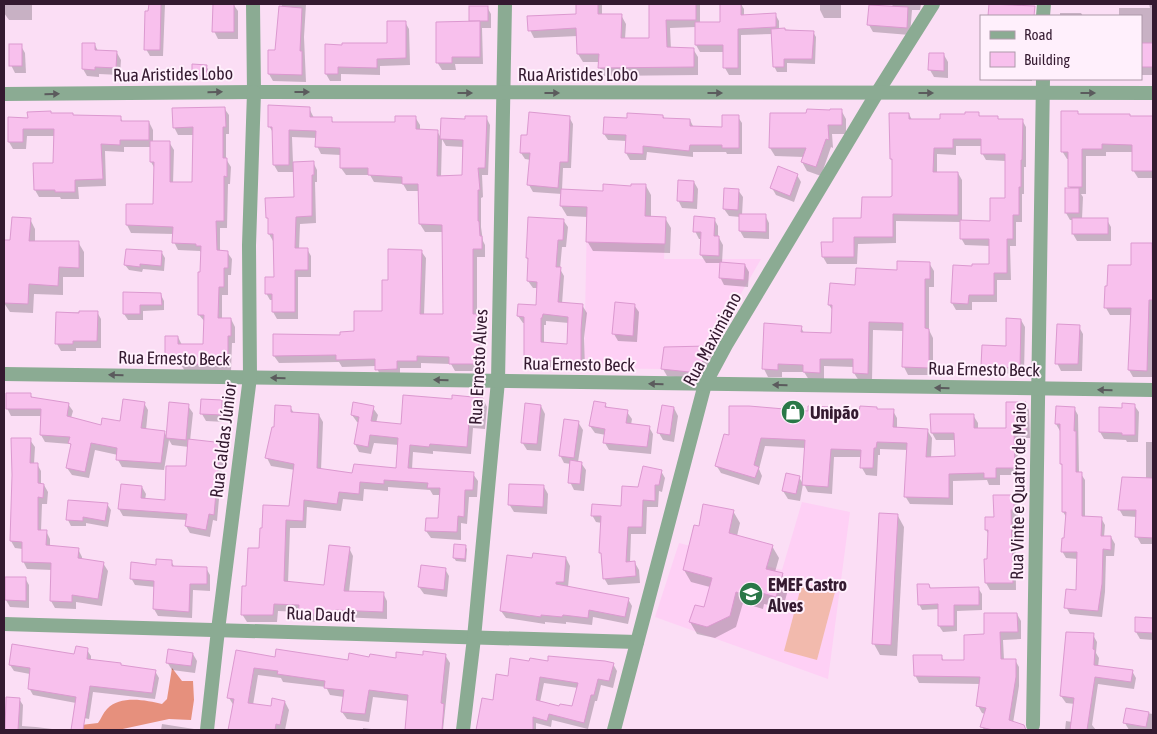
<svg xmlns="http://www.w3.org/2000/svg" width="1157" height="734" viewBox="0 0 1157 734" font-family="'Asap Condensed',sans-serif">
  <rect width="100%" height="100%" fill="#fbdef5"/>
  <g fill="#fed0f5">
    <polygon points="587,215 666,217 664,259 761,259 713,342 708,346 703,361 697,368 689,372 661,369 584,368"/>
    <polygon points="802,502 850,512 828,679 655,617 679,543 782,570"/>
  </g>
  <polygon fill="#f2baad" points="802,583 835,592 817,660 784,651"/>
  <path fill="#e6907d" d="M172 668 182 681H193L194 700 191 720 169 719 118 730H79L81 725 98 723C101 719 103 713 107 709 120 695 146 700 162 704L167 699Z"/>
  <g fill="#0003" fill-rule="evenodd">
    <polygon points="4,4 32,4 32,20 9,20 4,13"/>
    <polygon points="150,4 165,4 163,56 150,56 146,49"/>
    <polygon points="214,4 233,4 238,11 238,39 218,39 214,31"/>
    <polygon points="282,4 306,4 304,37 306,82 273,81 269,74 276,52"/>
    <polygon points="577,4 602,4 602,15 621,15 626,24 625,39 650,39 650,4 700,4 700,24 722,23 722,4 741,4 744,9 744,16 775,14 779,21 779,29 813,32 816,37 815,64 787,63 787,72 777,72 774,66 773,34 741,35 741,75 729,75 725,68 725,52 700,52 696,45 696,27 670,28 671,49 693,49 698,57 698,75 604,76 600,68 600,62 583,62 578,54 578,36 534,38 530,30 577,15"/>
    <polygon points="820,4 841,4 841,18 824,18 820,10"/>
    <polygon points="893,4 921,4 920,10 912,10 910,35 873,32 869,25 892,7"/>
    <polygon points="990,4 1021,4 1021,7 1030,13 1030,16 989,16"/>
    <polygon points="1149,4 1153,4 1153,77 1152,75 1141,75 1141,16 1119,16 1119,8 1150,8"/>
    <polygon points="487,7 491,14 491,28 482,28 483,64 455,64 456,70 442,70 437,62 471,23 470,21"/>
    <polygon points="1060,13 1081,13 1083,16 1060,16"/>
    <polygon points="405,22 409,29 410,65 380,66 380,75 341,74 341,81 330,81 326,74 326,46 389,44"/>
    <polygon points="95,45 98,51 117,53 121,60 120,75 99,74 99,77 87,76 83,69"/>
    <polygon points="21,46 25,53 26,73 15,73 11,65"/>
    <polygon points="944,55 948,62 948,78 934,77 930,70"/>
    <polygon points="980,57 981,57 981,75 980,74"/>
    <polygon points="206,66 208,69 207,79 195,79 193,76"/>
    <polygon points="983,79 1032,79 1032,81 983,80"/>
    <polygon points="224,108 229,115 229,134 226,134 226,159 231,167 230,184 228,184 227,228 220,228 220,252 227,252 232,259 231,275 228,275 228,295 222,295 222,319 231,319 235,327 235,343 232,343 231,372 185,371 181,365 170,364 166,357 178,337 182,345 204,345 205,322 199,315 202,254 200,251 178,250 174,242 174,234 131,233 127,225 127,205 154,206 155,169 151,162 151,147 124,147 124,152 105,151 106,186 78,187 79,199 61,199 60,197 39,197 35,190 55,165 55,136 27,136 26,149 13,149 9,142 29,119 51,115 120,117 123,122 149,122 153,130 153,142 169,142 174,150 173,184 194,184 194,135 178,135 174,127"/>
    <path d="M309 108 314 118H331L334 124 396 123 415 117 420 125V130L437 131 441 138 466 121 486 117 490 125 488 175H482L483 197 481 198V227L483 241 485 245V257H477V315L481 322 483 371H455L451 364 421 363V368H400V376L381 377 376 366 342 367 339 362 279 363 274 356 355 333 384 312 389 281 421 251 426 258 424 315H444V232H425L420 224 419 191H407L403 184 374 182 370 175H346L341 168V155L321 154 317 146V138L292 137 293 163 313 162 317 170V182H315L316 223 300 224 299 249H307L311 256V277H298V319H277L273 312 274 300H270L266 293 275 278 273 241 269 234V221L267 217 295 198 294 172H278L274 165V134L269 126ZM442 139 446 146 464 147 463 176 441 177Z"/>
    <polygon points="841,110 846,119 846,134 832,134 833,148 831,147 821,176 807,171 802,162 804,157 775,156 770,148 808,114"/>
    <polygon points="1077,112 1079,115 1153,118 1153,178 1138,178 1133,170 1133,152 1106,152 1106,156 1086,156 1086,194 1081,194 1083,197 1082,219 1107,220 1111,227 1111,241 1077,241 1073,234 1073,220 1070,220 1066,213 1071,189 1069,186 1069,159 1067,159 1062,151"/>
    <path d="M978 113 980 117 998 120H1022L1026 127V167H1024V194H1022V222H1016V246H1010L1011 280H997V302H972V310H956L952 303 973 267 990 265V246L965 245 961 238V222L896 221V243L858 244 857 264H827L823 257 834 243 893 197V162L891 159 890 114H909L912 120H941ZM956 146H982V153L986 160 1006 161V199L992 222H962V180L958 173H937V154L956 155Z"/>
    <polygon points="663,116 665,119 690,120 694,128 723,128 738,117 742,123 742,154 727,154 726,152 693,152 693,157 647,152 646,160 630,160 626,153 627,141 608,140 604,134 628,119"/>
    <polygon points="569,117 573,124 571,168 563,168 562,190 604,192 646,186 651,195 651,218 665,218 671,228 670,253 593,251 587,241 588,217 567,216 561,206 562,194 533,192 529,185 531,160 525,159 521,153 529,136"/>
    <polygon points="797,175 801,182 794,202 776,195 772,188"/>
    <polygon points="694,182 698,189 697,209 682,208 678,200"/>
    <polygon points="738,190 743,197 742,215 765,215 769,223 769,239 744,238 740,231 740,217 729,216 724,209"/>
    <polygon points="30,219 35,229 35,242 78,242 84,252 84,277 63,277 63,295 34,294 33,313 10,312 4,303 12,242"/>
    <polygon points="714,219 718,226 718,236 723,245 722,263 745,265 749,272 748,287 724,285 720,277 721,263 706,263 701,255 702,239 699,239 695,231"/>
    <path d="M563 220 568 227 566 247H562L560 269 564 276 562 304 582 305 587 313 584 338 585 369 544 367V369L529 368 525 361V323H523L518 316 537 306 538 288H533L528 281 529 262 527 258ZM546 321 569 323V345L544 343V325H546Z"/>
    <polygon points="1132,244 1153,244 1153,377 1133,377 1129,370 1132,315 1110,315 1106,308 1132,267"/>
    <polygon points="162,253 165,258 164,271 143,269 142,272 129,270 125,265"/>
    <polygon points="929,263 934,271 934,287 929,287 929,330 933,338 933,375 908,375 904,367 904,331 873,330 872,381 859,381 854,373 854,367 824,366 824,380 809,380 804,372 782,372 782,377 768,377 764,369 801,327 804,333 832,334 833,311 829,305 856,286 898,271"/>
    <polygon points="125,293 161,295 164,301 164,310 143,311 143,320 128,320 124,314"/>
    <polygon points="634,305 639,312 637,342 618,341 614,334"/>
    <polygon points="97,312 101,319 101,348 76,348 76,351 61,351 57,344 57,313"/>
    <polygon points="1021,320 1025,327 1024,374 986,373 982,366 1007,347"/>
    <polygon points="1079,327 1083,334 1082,371 1061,371 1057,363"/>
    <polygon points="708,347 712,354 706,369 701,376 693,379 667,376 663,369"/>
    <polygon points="30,394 33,399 68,404 73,411 71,418 102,427 121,422 144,403 148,410 146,430 165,433 167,438 188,406 193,413 190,441 224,444 228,451 226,466 222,466 217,521 213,520 210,537 190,533 186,526 187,520 123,516 119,509 142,487 146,494 145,500 166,501 187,468 189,447 172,445 169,440 164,470 122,467 118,460 118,455 95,450 89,478 72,475 67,468 72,447 70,444 45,442 41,435 42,416 11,416 7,408"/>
    <polygon points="483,399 487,407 485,429 473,428 471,454 433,451 433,454 413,452 412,469 473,474 478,481 477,497 469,497 467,524 461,523 461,540 431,538 426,531 440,520 441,495 433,495 430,490 388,487 388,491 364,489 363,501 343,499 341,511 307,507 306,528 290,528 288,583 325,586 349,548 353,556 349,592 383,593 387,601 387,619 339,617 338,620 318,616 318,622 304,621 300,612 278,611 277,622 247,622 242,614 247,588 260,550 290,508 295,470 271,466 267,458 275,429 290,407 294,413 319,415 323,422 321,470 353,475 397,469 399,445 374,443 371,454 359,452 355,444 359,423 357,422 352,415 373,408 378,415 376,423 402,426 453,400"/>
    <polygon points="222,401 226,409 225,422 206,421 202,414"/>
    <polygon points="1025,403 1029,410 1030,438 1018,438 1018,475 1000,475 1000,485 989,485 987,480 953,481 953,505 910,504 905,496 908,450 880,449 880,455 878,455 877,476 866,475 862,468 862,457 834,457 832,494 808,492 804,484 806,448 765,446 759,469 762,476 759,485 721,473 716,465 730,437 809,412 829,408 832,412 861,413 876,408 878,410 893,411 897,418 897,428 927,430 932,438 931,458 956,458 956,440 936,440 932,433 973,415 978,423 978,429 1007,430"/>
    <polygon points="605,404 608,409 627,412 632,419 631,425 649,427 653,434 651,454 609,450 605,443 606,435 595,433 590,426"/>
    <polygon points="1134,405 1139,412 1138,442 1127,442 1126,440 1104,439 1100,432"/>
    <polygon points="541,406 545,414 541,451 527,450 522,442"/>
    <polygon points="674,408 678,416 674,442 663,440 659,433"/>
    <polygon points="1074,408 1078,415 1079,474 1081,474 1085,480 1085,517 1101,518 1105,525 1104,537 1111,537 1115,544 1114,556 1106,556 1105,592 1102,617 1070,614 1066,607 1078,591 1078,559 1066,558 1062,551 1066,540 1067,518 1063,512 1063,467 1061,464 1060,431 1056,424"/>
    <polygon points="578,422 583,430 578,462 581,463 586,470 584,491 574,490 570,482 571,464 564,463 560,455"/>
    <polygon points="30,440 35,447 34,464 37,464 41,471 41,485 44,485 48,492 47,504 42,504 41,531 46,531 50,539 50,547 78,549 82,557 82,560 103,563 108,571 102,606 76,602 76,609 55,608 51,601 52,570 27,569 23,561 23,549 15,548 11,541"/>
    <polygon points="1146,442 1153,442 1153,544 1141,544 1137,537 1137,517 1123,516 1119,509 1146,479"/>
    <polygon points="661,471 665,478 662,492 659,491 658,507 647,507 646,534 631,534 630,563 635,563 639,570 640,583 608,585 604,578 602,556 601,552 602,523 596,522 592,515 622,508 640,489"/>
    <polygon points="799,477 803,484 800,501 788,499 783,491"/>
    <polygon points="544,487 548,494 547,514 514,512 509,504"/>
    <polygon points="1013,496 1018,503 1018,517 1015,517 1016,590 990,590 986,583 989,535 986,530"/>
    <polygon points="107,504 111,510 108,527 86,523 86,526 71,526 68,520"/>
    <polygon points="733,511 740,523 737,536 772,546 779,558 775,572 782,574 789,586 783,608 764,604 763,609 743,603 736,627 715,638 697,634 690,622 705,609 710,587 691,582 684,570 700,528"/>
    <polygon points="898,516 904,527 897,656 880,655 874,644"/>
    <polygon points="465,546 467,549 466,562 456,561 454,558"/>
    <polygon points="566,558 570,566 568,587 628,599 632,606 628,624 593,617 592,625 566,622 566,624 545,622 545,624 506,618 501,611"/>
    <polygon points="171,561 175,568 206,568 210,575 210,591 193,590 192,618 158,616 154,609 155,587 135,585 131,578 157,566"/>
    <polygon points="445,569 449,576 447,597 424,594 419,587"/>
    <polygon points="6,578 25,578 29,585 29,608 10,607 6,600"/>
    <polygon points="929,585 931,589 978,588 982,594 982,610 957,611 957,631 943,632 939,626 939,609 922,610 919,604"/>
    <polygon points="1017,614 1021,621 1021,639 1003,640 1004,660 1015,660 1019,667 1019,686 1013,723 1018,730 984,730 982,726 985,714 982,713 978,706 981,684 919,683 915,675 941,656 944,661 966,661 985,636"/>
    <polygon points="1137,618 1153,619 1153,640 1140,639 1136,632"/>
    <polygon points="1093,635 1097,642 1096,653 1099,658 1098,667 1132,671 1136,678 1134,689 1098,684 1092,725 1096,730 1065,730 1066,721 1072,722 1075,704 1066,703 1061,696"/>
    <polygon points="87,650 91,656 91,661 155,671 159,678 155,699 93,692 89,719 79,717 76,703 33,695 29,688 30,674 14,671 10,665 76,655"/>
    <polygon points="237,651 276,658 349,661 370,658 397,659 445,655 450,663 443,730 406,730 409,701 373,697 369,722 347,719 342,712 344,697 330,695 326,687 283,682 281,678 258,675 253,705 272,707 285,702 289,710 285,730 230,730 234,706 229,698"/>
    <polygon points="193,654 197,661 195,673 172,670 167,662"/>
    <path d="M530 662 613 664 617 671 613 688 601 685 597 701H595L588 729 552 720 551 727 536 723V730H490L494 701 509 677ZM544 683 578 688 573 708 560 707 540 702Z"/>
    <polygon points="7,698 19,699 23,705 22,726 36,727 60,730 7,730"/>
    <polygon points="1127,710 1153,714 1153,730 1129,730 1125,723"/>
    <polygon points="162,724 194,729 195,730 161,730"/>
    <polygon points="363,728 379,730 363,730"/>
  </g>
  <g fill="#f8c0ed" stroke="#dc99d0" fill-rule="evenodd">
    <polygon points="149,4 161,4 160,50 144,50 145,11 148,11"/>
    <polygon points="213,4 234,4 234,32 212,32"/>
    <polygon points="576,4 598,4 598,14 622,14 621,38 649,38 649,4 696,4 696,20 666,20 667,47 694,48 694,67 598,68 599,54 577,54 576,28 528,31 527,16 576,14"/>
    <polygon points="720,4 741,4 741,15 776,13 776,27 738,29 738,68 723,68 723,45 695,45 695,22 720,22"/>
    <polygon points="989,4 1035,6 1034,16 988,16"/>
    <polygon points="869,5 908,7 907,28 867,25"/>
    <polygon points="279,6 302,8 300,51 302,51 302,75 268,74 268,50 275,50"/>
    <rect x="469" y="6" width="19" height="15"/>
    <polygon points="387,21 406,21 406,58 377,59 377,68 338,67 338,74 325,74 325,44 342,45 342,43 387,43"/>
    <polygon points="480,21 480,57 452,57 452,63 436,63 436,22"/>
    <polygon points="785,28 785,30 814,31 812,59 784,59 784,67 773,67 771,29"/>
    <polygon points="82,43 95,43 95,50 117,51 116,68 95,67 95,70 82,69"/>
    <rect x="1141" y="43" width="12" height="24"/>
    <rect x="9" y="44" width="13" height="22"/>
    <polygon points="929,53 944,53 944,71 928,70"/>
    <polygon points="192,64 207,65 206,76 192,76"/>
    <polygon points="268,105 310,107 310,117 332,117 332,122 395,122 395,116 416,116 416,129 438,130 437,176 462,175 463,140 440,139 441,118 465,119 465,116 487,116 485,168 478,168 480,190 478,190 478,221 479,221 480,236 482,236 482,249 473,249 473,314 477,314 480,364 449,364 449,357 417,356 417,361 397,361 397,369 375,370 375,359 336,360 336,355 273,356 273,334 340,335 340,332 354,331 354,311 382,311 382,280 388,280 388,249 422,250 420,314 443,314 442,225 419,224 418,184 402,184 402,177 368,175 368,168 340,168 340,148 315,147 316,131 289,130 289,165 273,165 272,127 268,127"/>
    <polygon points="225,107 226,127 223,127 223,158 227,158 227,177 224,176 224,221 216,221 217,250 228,251 228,268 224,268 224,287 219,287 218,318 231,318 231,336 228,336 228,365 179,364 180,357 165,357 165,336 178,336 178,344 203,344 204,315 198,315 198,272 200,272 201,246 196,246 196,244 172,243 173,227 126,225 126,204 153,204 154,162 150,162 150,141 170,141 170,182 192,182 193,127 173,128 172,108"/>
    <polygon points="807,109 830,110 830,109 842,109 842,125 828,125 829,140 826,139 816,167 801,162 806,148 769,148 770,113 806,113"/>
    <polygon points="51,111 51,113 73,113 73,115 121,116 121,121 149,121 149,140 120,140 120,145 101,144 103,179 75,180 75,192 55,192 55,190 34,190 33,163 53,163 54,129 23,129 23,142 8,142 8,117 28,118 27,112"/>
    <polygon points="1061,111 1078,111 1078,114 1130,114 1130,116 1153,116 1153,171 1132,171 1132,145 1102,144 1102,149 1082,149 1082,187 1068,187 1068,152 1061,152"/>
    <polygon points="529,112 570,116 568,162 560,162 558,188 527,185 530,153 520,153 521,135 527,135"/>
    <polygon points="965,112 979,112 979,116 998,116 998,119 1023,119 1022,160 1021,160 1021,187 1019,187 1019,215 1013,215 1013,239 1007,239 1007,273 994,273 994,295 969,295 968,304 951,303 953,265 972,266 972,264 989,264 989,239 960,239 960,220 990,221 990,198 1005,198 1005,154 981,154 981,139 953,139 953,148 934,148 933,172 958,172 958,215 893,214 893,237 854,237 854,257 822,257 821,242 833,242 833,218 861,218 862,197 890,197 892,196 892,159 890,159 889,113 909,113 909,119 940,119 940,114 965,114"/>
    <polygon points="627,113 663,115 663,118 690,119 690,126 722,127 722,115 739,115 739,148 722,148 722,145 690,145 689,151 643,146 643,154 625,153 626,135 603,134 604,117 627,118"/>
    <polygon points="314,161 314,175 312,175 312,216 296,217 295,248 308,248 308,270 295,270 295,312 272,312 272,294 265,294 265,277 274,277 273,234 268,234 268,218 266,218 265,198 294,197 293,162"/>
    <polygon points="778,166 798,174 790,196 770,188"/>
    <polygon points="678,180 694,181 693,202 677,201"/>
    <polygon points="603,184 631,186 631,184 646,184 645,216 666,217 665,244 586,242 587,207 560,206 561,189 603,191"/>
    <polygon points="724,188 739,189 738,210 723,209"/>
    <rect x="1065" y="188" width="14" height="25"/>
    <polygon points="739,214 766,214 766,232 739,231"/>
    <polygon points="694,216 715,218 714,236 719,236 719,256 700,255 701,232 693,232"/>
    <polygon points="12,217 31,218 29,241 79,241 79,268 59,267 58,286 29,284 28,304 4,303 4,240 10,240"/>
    <path d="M528 217 564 219 563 240H558L556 267H561L558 302 583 304 581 330V362L541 360V362H524V317L517 316 518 304 536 305 537 282 527 281 528 258H526ZM543 314 568 317 567 344 541 342V318H542Z"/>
    <rect x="1072" y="218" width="36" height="16"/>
    <polygon points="1131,243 1152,243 1153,300 1149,300 1147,371 1128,370 1131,308 1104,308 1105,286 1107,286 1108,265 1131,265"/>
    <polygon points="126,249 162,251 161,266 140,264 140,267 124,265"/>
    <polygon points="897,261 930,262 930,279 925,279 925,328 929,329 929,368 902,367 903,323 869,322 868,374 853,373 853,359 820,359 820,373 803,372 803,365 778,364 778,370 762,369 764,323 802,326 801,332 831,333 832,305 828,305 830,283 855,285 856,268 897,270"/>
    <polygon points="720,262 745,264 744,280 719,278"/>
    <polygon points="123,292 161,293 162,305 140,305 140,314 123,314"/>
    <polygon points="615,302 635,304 633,336 612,334"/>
    <polygon points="79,311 98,311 97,341 73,341 73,344 55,344 56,312 79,313"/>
    <polygon points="1006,318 1021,319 1020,368 981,366 982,345 1006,346"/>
    <polygon points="1057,324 1080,325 1078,364 1055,364"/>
    <polygon points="708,346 703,361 697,368 689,372 661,369 664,347"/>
    <polygon points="6,393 31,393 31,397 69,403 67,416 101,425 102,418 120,421 123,399 145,402 141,428 165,431 161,463 116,460 117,448 91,443 85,472 66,468 71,444 68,443 70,437 40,435 41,409 6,409"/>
    <polygon points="403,395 452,399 452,395 483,398 482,422 469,421 467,447 430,444 429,447 410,445 408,468 474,472 473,490 465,490 464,517 458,516 457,532 425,531 426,518 438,518 440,488 427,488 428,483 384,480 384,484 360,482 359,494 339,492 337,504 304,500 303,521 286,520 284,581 324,585 329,545 350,547 344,591 384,592 383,612 335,610 334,613 314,609 314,614 298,614 299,605 274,604 273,615 241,615 242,586 246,586 248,548 259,548 260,528 262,528 263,505 289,506 294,464 265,458 272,427 274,427 275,405 291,406 291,412 319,414 317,468 352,473 354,464 396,468 398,438 370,435 368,447 354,444 359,417 351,415 353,402 374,406 371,421 401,424"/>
    <polygon points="201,399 222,400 222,415 200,414"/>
    <polygon points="594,401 606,403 605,407 628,410 626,423 650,426 647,447 603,443 605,429 589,426"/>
    <polygon points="169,402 189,404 186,440 166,438"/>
    <polygon points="1006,402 1026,402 1026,431 1014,431 1015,468 996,468 996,478 984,478 984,473 949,474 949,498 904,497 907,443 877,442 876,448 874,448 873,468 860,468 861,450 831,449 828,487 802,485 805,440 761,438 754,465 759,467 755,478 715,466 724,434 729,435 729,406 749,406 808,411 808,406 830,407 830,411 859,412 860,406 877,407 877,409 894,409 893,427 928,429 926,457 955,456 954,433 931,433 930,414 974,414 974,428 1006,428"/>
    <polygon points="525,403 541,405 537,444 521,443"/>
    <polygon points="1122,403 1135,404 1135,435 1122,435 1122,433 1099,432 1099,407 1122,408"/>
    <polygon points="662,405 674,407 670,435 657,433"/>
    <polygon points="1056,406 1075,407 1074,431 1076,431 1076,472 1082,472 1082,516 1102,517 1101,536 1111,536 1111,550 1103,549 1102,584 1098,611 1064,608 1066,589 1076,590 1077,552 1061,552 1062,538 1064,538 1066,512 1062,512 1062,464 1060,464 1060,424 1055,424"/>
    <polygon points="564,419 579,421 574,458 559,456"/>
    <polygon points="11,438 31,438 30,463 38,463 38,483 44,484 43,498 38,497 38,530 47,530 46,545 79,548 78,558 104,562 98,599 72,595 72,602 50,601 51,563 22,562 22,542 10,541 12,475"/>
    <polygon points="188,439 224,443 223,460 219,459 214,515 209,514 206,530 185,526 187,514 118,509 121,484 142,486 141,498 165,500 166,466 186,466"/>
    <polygon points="570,460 582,462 580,484 568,483"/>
    <polygon points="643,466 662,470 659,485 655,485 655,501 643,500 642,527 628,527 626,562 635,561 636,576 603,579 601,553 599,553 601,516 591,516 592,504 621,506 622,486 638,487"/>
    <polygon points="786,473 800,476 796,494 782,491"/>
    <polygon points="1122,477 1153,478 1153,538 1135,537 1136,510 1118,510"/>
    <polygon points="509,484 544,485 543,507 508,505"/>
    <polygon points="993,495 1014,495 1014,510 1011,510 1013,583 985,583 984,559 987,559 988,530 985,530 985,517 994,517"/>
    <polygon points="68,500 108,503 105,521 83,517 83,521 66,520"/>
    <polygon points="703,504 734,510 729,533 773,545 766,569 783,573 776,597 758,592 756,598 736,592 730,616 707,627 689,622 695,605 704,607 712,578 683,570 694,525 699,526"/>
    <polygon points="879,513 898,514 891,645 872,644"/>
    <polygon points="454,544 466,545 465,559 453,558"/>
    <polygon points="533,553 566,557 564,582 556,582 556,584 629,598 625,617 589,610 588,618 563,615 562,617 541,615 541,617 500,611 507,555 532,558"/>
    <polygon points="156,559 172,560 172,566 207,567 207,584 190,584 189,612 153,609 154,581 130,579 131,562 156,565"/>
    <polygon points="421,565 446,568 444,590 418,587"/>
    <polygon points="5,577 26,577 26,601 5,600"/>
    <polygon points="917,584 929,584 930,588 979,587 979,605 954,605 954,626 938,626 938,604 918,605"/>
    <polygon points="984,613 1017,613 1018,632 1000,632 1001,659 1016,659 1016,677 1009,720 1024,725 1026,730 993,730 980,727 986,708 976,706 980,677 914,676 913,655 942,655 942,660 964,660 964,635 984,634"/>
    <polygon points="1135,617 1153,618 1153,633 1135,632"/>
    <polygon points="1066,632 1094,633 1093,649 1095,650 1094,665 1133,670 1131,682 1095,677 1087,730 1070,730 1074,698 1060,696"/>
    <polygon points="12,644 74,654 76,646 88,648 87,659 121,663 121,665 156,670 152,693 90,686 83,730 71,730 76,697 28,689 30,668 9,665"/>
    <polygon points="168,649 193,653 191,666 166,663"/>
    <polygon points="276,649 348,660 349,653 369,657 370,654 396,658 396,652 423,655 423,651 446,654 441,703 444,704 442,730 405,730 408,695 369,690 365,714 341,712 344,690 324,688 325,681 277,674 278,671 254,668 248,703 271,706 272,698 285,701 280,725 276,724 275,730 228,730 234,699 227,698 236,650 275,657"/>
    <path d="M548 656 605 661 614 663 609 681 598 679 594 695H591L584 723 549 714 547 721 533 717V730H476L482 698 493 700 496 674 508 676 510 658 529 661 530 658 548 661ZM540 677 578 683 572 706 560 704 559 706 536 700Z"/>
    <polygon points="6,697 20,698 18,730 5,730"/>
    <polygon points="1126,708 1149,712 1146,727 1123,723"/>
  </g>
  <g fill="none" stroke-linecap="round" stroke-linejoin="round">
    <g stroke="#8bab93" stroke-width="14">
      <polyline points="253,4 254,92"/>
      <polyline points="1043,16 1044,4"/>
      <polyline points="4,624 637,642"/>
      <polyline points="1033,725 1043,79"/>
      <polyline points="463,730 474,638 498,381 505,4"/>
      <polyline points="614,730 705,384 726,345 877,93 933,4"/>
    </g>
    <g stroke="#8bab93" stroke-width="14">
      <polyline points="4,94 254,92 1153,93"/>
      <polyline points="4,374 1153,390"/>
      <polyline points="207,730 218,630 250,377 249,245 254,92"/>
    </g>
  </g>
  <defs><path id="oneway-solid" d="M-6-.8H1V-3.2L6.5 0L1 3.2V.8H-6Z" transform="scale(1.25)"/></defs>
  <g fill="#5b5b5d">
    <use href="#oneway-solid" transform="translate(215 92) rotate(-1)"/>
    <use href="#oneway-solid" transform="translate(302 92)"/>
    <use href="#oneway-solid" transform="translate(465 93)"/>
    <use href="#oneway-solid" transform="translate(552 93)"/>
    <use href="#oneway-solid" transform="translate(715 93)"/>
    <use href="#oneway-solid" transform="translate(926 93)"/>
    <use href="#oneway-solid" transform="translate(1088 93)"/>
    <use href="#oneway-solid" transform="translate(52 94) rotate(-1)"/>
    <use href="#oneway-solid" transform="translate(116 375) rotate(-179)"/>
    <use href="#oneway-solid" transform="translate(278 378) rotate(-179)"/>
    <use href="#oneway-solid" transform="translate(441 380) rotate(-179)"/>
    <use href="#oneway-solid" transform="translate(656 384) rotate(-179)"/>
    <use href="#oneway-solid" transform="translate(780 385) rotate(-179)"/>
    <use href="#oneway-solid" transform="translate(942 388) rotate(-179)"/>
    <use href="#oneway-solid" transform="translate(1105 390) rotate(-179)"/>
  </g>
  <defs>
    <g id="shop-disc" transform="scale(1.25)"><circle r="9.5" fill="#2a7848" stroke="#fff0fc"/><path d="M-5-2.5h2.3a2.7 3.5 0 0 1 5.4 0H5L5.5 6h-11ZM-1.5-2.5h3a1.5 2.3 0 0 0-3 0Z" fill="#fff"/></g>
    <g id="school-disc" transform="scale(1.25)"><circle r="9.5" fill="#2a7848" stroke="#fff0fc"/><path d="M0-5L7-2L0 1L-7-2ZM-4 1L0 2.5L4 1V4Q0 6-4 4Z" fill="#fff"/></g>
  </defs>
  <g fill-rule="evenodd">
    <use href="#shop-disc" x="793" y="412"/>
    <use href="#school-disc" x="751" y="594"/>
  </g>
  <g text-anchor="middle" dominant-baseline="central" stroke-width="4" stroke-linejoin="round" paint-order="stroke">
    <g font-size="18" fill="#341a30" stroke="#fff0fc">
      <text transform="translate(173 74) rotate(-1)">Rua Aristides Lobo</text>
      <text x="578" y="74">Rua Aristides Lobo</text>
      <text transform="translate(712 339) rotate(-62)">Rua Maximiano</text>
      <text transform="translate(174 358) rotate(1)">Rua Ernesto Beck</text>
      <text transform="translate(579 364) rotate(1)">Rua Ernesto Beck</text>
      <text transform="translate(478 367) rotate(-87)">Rua Ernesto Alves</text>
      <text transform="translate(984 369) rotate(1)">Rua Ernesto Beck</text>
      <text transform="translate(223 440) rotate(-83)">Rua Caldas Júnior</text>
      <text transform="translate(1018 491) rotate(-89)">Rua Vinte e Quatro de Maio</text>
      <text transform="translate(321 614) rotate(2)">Rua Daudt</text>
    </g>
    <g font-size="18" font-weight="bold" fill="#341a30" stroke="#fff0fc" text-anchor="start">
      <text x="810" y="412">Unipão</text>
      <text x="768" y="584">EMEF Castro<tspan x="768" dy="21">Alves</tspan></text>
    </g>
  </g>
  <rect width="1157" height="734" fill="none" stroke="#341a30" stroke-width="10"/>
  <rect x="980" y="15" width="162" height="65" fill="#fff0fc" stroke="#ae9aaa"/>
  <rect x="990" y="31" width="25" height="8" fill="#8bab93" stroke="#ae9aaa"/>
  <text x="1024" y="40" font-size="15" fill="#341a30">Road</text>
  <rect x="990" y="52" width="25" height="15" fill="#f8c0ed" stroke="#ae9aaa"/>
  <text x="1024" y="65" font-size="15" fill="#341a30">Building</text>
</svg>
